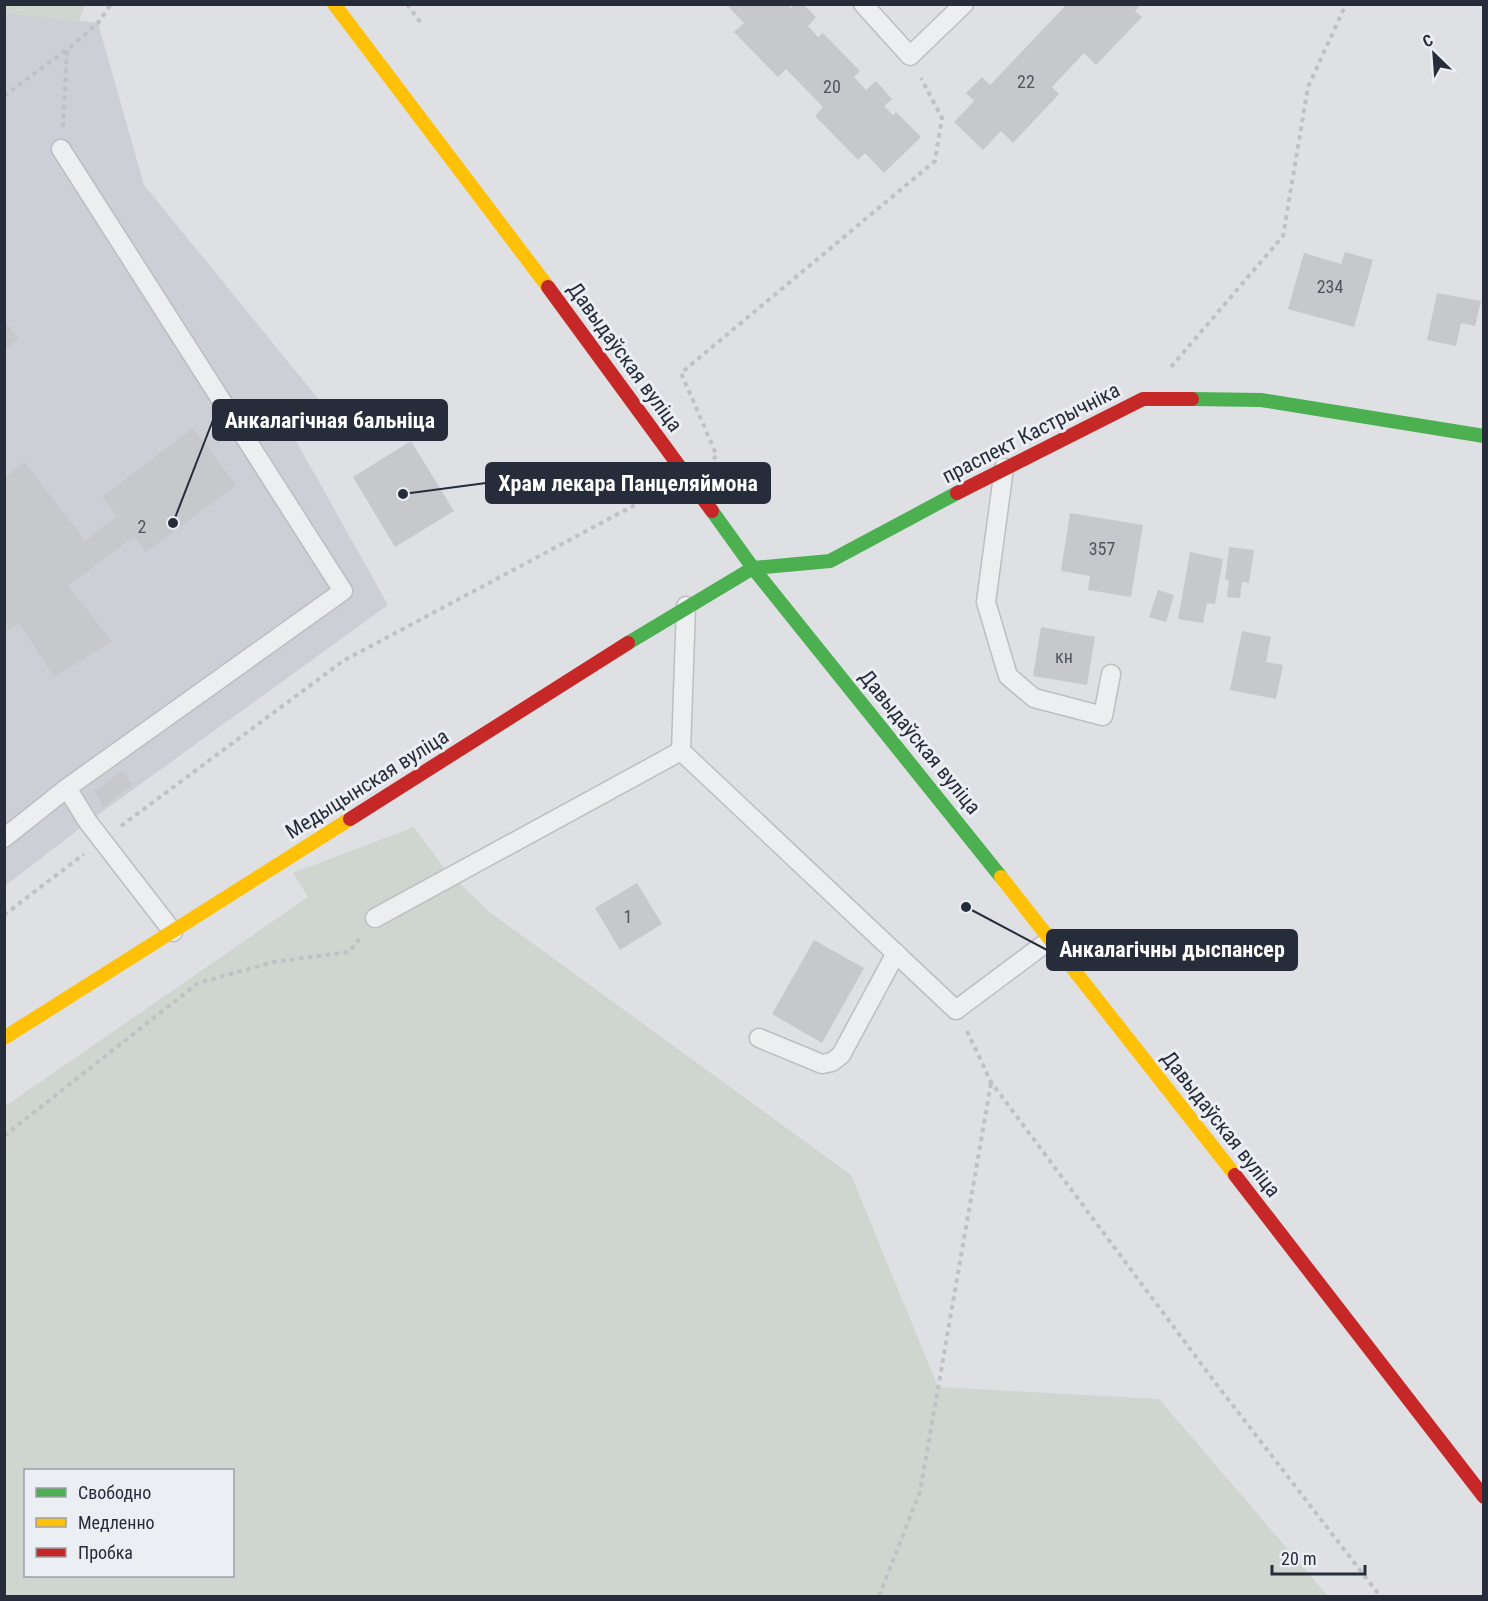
<svg xmlns="http://www.w3.org/2000/svg" width="1488" height="1601" viewBox="0 0 1488 1601" font-family="'Roboto Condensed',sans-serif">
  <rect width="100%" height="100%" fill="#dee0e3"/>
  <polygon fill="#cccfd6" points="5,12 98,23 144,185 333,417 296,441 388,605 88,822 5,886"/>
  <g fill="#ced6cf" fill-rule="evenodd">
    <polygon points="5,4 85,4 85,5 78,22 5,13"/>
    <path d="M414 827 444 868 488 911 851 1175 938 1387 1159 1399 1328 1596H5L4 1107 308 897 293 873ZM26 1470H232V1576H26Z"/>
  </g>
  <g fill="#c6c8cb">
    <polygon points="726,4 788,4 791,8 794,5 804,5 816,17 808,26 818,37 823,33 860,71 854,77 866,90 876,81 892,99 884,106 893,115 896,112 921,137 884,173 865,153 858,160 815,116 823,107 786,69 778,77 734,32 744,23"/>
    <polygon points="1067,4 1142,4 1135,11 1142,17 1096,65 1084,53 1052,87 1059,94 1013,143 1001,131 983,150 954,122 974,101 966,93 982,77 990,85"/>
    <polygon points="1345,252 1373,260 1354,327 1288,309 1304,253 1341,264"/>
    <polygon points="1437,293 1481,301 1475,326 1461,323 1456,346 1427,340"/>
    <polygon points="4,320 19,339 4,350"/>
    <polygon points="193,428 236,485 146,552 134,536 68,586 112,641 54,677 19,623 10,630 4,622 4,478 25,462 85,541 117,516 102,497"/>
    <polygon points="411,441 454,511 395,547 353,477"/>
    <polygon points="1070,513 1143,525 1131,597 1088,590 1090,576 1061,571"/>
    <polygon points="1229,547 1254,550 1249,583 1242,582 1240,598 1227,597 1229,580 1225,580"/>
    <polygon points="1190,552 1223,559 1215,604 1207,603 1203,623 1178,619"/>
    <polygon points="1158,590 1174,595 1166,622 1149,617"/>
    <polygon points="1041,627 1095,637 1087,685 1033,676"/>
    <polygon points="1242,631 1271,637 1266,662 1283,665 1276,699 1230,690"/>
    <polygon points="122,771 132,785 104,807 94,792"/>
    <polygon points="637,883 662,924 620,950 595,908"/>
    <polygon points="814,940 864,968 822,1043 772,1014"/>
  </g>
  <g fill="none" stroke-linecap="round" stroke-linejoin="round">
    <g stroke="#bcbec1" stroke-width="21">
      <g id="lane">
        <polyline points="863,4 910,56 964,4"/>
        <polyline points="61,149 343,591 67,788 88,822 173,932"/>
        <polyline points="1004,468 986,602 1008,676 1034,698 1103,716 1111,674"/>
        <polyline points="686,606 681,751 956,1010 1051,939"/>
        <polyline points="4,838 67,788"/>
        <polyline points="375,918 681,751"/>
        <polyline points="759,1038 822,1064 832,1062 841,1055 896,953"/>
      </g>
    </g>
    <g stroke="#c0c1c5" stroke-width="4" stroke-dasharray="4.5 4.5" stroke-linecap="butt">
      <polyline points="407,4 423,26"/>
      <polyline points="4,96 66,50"/>
      <polyline points="63,127 67,50 98,23 111,4"/>
      <polyline points="1171,367 1283,236 1308,87 1346,4"/>
      <polyline points="713,459 717,456 681,373 935,161 942,118 921,78"/>
      <polyline points="121,826 343,661 661,491"/>
      <polyline points="4,915 84,854"/>
      <polyline points="967,1031 991,1082 1214,1381 1380,1596"/>
      <polyline points="4,1136 198,983 274,962 349,952 360,938"/>
      <polyline points="879,1596 920,1492 991,1083"/>
    </g>
    <use href="#lane" stroke="#edeef0" stroke-width="18"/>
    <g stroke="#4caf50" stroke-width="14">
      <polyline points="1192,399 1261,400 1484,436"/>
      <polyline points="712,511 753,568 1001,877"/>
      <polyline points="628,643 753,568 830,561 957,493"/>
    </g>
    <g stroke="#ffc107" stroke-width="14">
      <polyline points="334,4 548,287"/>
      <polyline points="1001,877 1235,1175"/>
      <polyline points="4,1038 350,819"/>
    </g>
    <g stroke="#c62828" stroke-width="14">
      <polyline points="548,287 712,511"/>
      <polyline points="957,493 1143,399 1192,399"/>
      <polyline points="350,819 628,643"/>
      <polyline points="1235,1175 1484,1497"/>
    </g>
  </g>
  <g text-anchor="middle" dominant-baseline="central" stroke-width="6" stroke-linejoin="round" paint-order="stroke">
    <g font-size="18" fill="#50545f">
      <text x="1026" y="81">22</text>
      <text x="832" y="86">20</text>
      <text x="1330" y="286">234</text>
      <text x="142" y="526">2</text>
      <text x="1102" y="548">357</text>
      <text x="1064" y="656">кн</text>
      <text x="628" y="916">1</text>
    </g>
    <g font-size="21" fill="#272c3a" stroke="#ebeef3">
      <text transform="translate(625 357) rotate(54)">Давыдаўская вуліца</text>
      <text transform="translate(1031 433) rotate(-27)">праспект Кастрычніка</text>
      <text transform="translate(920 742) rotate(51)">Давыдаўская вуліца</text>
      <text transform="translate(367 784) rotate(-32)">Медыцынская вуліца</text>
      <text transform="translate(1221 1124) rotate(52)">Давыдаўская вуліца</text>
    </g>
  </g>
  <path fill="none" stroke="#272c3a" stroke-width="2" d="M173 523L213 420M403 494L486 483M966 907L1047 950"/>
  <g fill="#272c3a" stroke="#ebeef3" stroke-width="2">
    <circle cx="173" cy="523" r="6"/>
    <circle cx="403" cy="494" r="6"/>
    <circle cx="966" cy="907" r="6"/>
  </g>
  <g fill="#272c3a" stroke="#272c3a" stroke-width="2">
    <rect x="213" y="400" width="234" height="40" rx="6"/>
    <rect x="486" y="463" width="284" height="40" rx="6"/>
    <rect x="1047" y="930" width="250" height="40" rx="6"/>
  </g>
  <g font-size="22" text-anchor="middle" font-weight="bold" fill="#fff">
    <text x="330" y="428">Анкалагічная бальніца</text>
    <text x="628" y="491">Храм лекара Панцеляймона</text>
    <text x="1172" y="957">Анкалагічны дыспансер</text>
  </g>
  <rect width="1488" height="1601" fill="none" stroke="#272c3a" stroke-width="12"/>
  <rect x="24" y="1469" width="210" height="108" fill="#ebeef3" stroke="#9da0a9" stroke-width="1.5"/>
  <rect x="36" y="1488" width="30" height="9" fill="#4caf50" stroke="#9da0a9" stroke-width="1.5"/>
  <text x="78" y="1499" font-size="18" fill="#272c3a">Свободно</text>
  <rect x="36" y="1518" width="30" height="9" fill="#ffc107" stroke="#9da0a9" stroke-width="1.5"/>
  <text x="78" y="1529" font-size="18" fill="#272c3a">Медленно</text>
  <rect x="36" y="1548" width="30" height="9" fill="#c62828" stroke="#9da0a9" stroke-width="1.5"/>
  <text x="78" y="1559" font-size="18" fill="#272c3a">Пробка</text>
  <g transform="translate(1434 54) rotate(335)" stroke="#ebeef3" stroke-width="4.5" paint-order="stroke">
  <path d="M0-4.5L10 22L0 15L-10 22Z" fill="#272c3a"/>
  <text y="-9" font-size="16" font-weight="bold" text-anchor="middle" fill="#272c3a">С</text>
  </g>
  <path d="M1272 1565v9h93v-9" fill="none" stroke="#272c3a" stroke-width="3"/>
  <text x="1281" y="1565" font-size="18" fill="#272c3a" stroke="#ebeef3" stroke-width="4.5" paint-order="stroke">20 m</text>
</svg>
